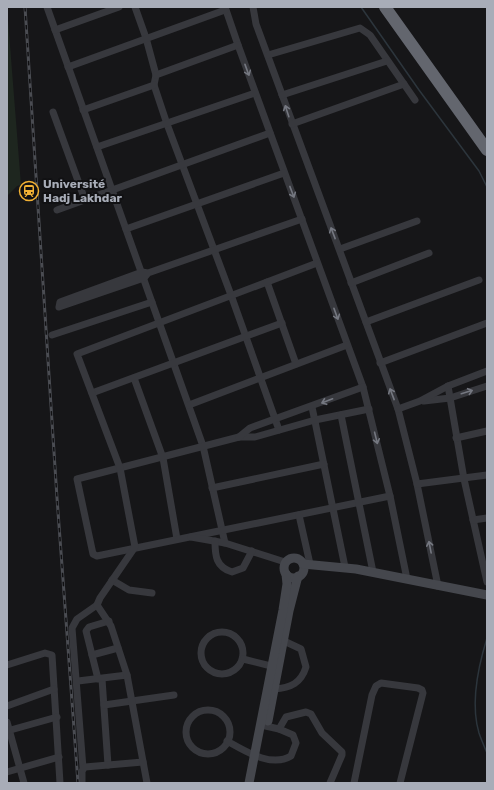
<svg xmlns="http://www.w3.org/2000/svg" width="494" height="790" viewBox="0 0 494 790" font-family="Rubik,sans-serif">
  <rect width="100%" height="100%" fill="#161618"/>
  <polygon fill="#1e261f" points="7,7 21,185 17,186 7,196"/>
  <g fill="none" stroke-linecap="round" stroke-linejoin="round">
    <g stroke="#2c353c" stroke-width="1.5">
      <polyline points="361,7 419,90 479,171 487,187"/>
      <path d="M487 638C478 667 470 703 479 733 481 739 484 746 487 753"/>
    </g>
    <g stroke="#37383d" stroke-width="7">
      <polyline points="47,7 203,446 225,543"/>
      <polyline points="135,7 146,38 156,75 154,85 167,124 231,295 279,430"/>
      <polyline points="225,7 238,45 363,387 390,496 407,579"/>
      <polyline points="253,7 256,24 398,409 417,484 438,586"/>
      <polyline points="55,30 119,7"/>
      <polyline points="268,55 360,28 370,35 415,100"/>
      <polyline points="68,67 225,10"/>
      <polyline points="156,75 238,45"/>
      <polyline points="282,95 387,61"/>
      <polyline points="83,110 154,85"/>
      <polyline points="53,112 85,200"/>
      <polyline points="292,124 404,84"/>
      <polyline points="97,147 255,93"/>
      <polyline points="57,210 270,133"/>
      <polyline points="126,229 284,173"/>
      <polyline points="340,249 417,221"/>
      <polyline points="148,273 142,272 60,302 59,307 144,278 148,273 302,219"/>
      <polyline points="267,282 296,364"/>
      <polyline points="351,283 429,253"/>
      <polyline points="366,322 479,280"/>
      <polyline points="52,335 152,302"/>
      <polyline points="380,363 487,323"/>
      <polyline points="134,378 163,458 177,539"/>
      <polyline points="448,386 464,479 487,582"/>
      <polyline points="92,393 282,323"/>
      <polyline points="424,401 450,398 487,386"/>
      <polyline points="189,405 347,345"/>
      <polyline points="312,407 345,567"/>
      <polyline points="369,409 315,420 255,437 239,437 77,479 93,554 97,556 390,496"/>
      <polyline points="398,409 420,401 448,386 487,371"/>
      <polyline points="341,415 373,572"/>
      <polyline points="239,437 250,428 363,387"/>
      <polyline points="456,438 487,431"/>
      <polyline points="417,484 487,475"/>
      <polyline points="212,488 324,464"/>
      <polyline points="299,515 310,564"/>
      <polyline points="473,520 487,518"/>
      <polyline points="191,537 225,543 285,562"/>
      <path d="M215 541C215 556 216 567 232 572L243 568 252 551"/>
      <polyline points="112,580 129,590 152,593"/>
      <circle cx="222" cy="653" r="21"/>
      <polyline points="92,655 118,648"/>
      <polyline points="243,659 275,667"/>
      <polyline points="7,665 45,653 52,655 60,783"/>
      <polyline points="98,679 86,631 89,627 109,621"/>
      <polyline points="102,679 108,765"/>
      <polyline points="78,681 127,675"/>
      <path d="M274 689C291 688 301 683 306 667L301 649 284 641"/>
      <polyline points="104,705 174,695"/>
      <polyline points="7,706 54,689"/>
      <circle cx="208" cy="732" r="22"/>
      <polyline points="7,722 24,783"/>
      <polyline points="279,729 286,717 306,712 311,714 322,733 342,752 342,755 330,783"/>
      <polyline points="7,731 57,717"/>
      <path d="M227 741C245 751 271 768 291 756L296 743 293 735 279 729 261 725"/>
      <polyline points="83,768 72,628 77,619 97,605"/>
      <polyline points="7,772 59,757"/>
      <polyline points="82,783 82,771 85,767 143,762"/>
      <polyline points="147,783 127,675 111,626 97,605 100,598 135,547 120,468 77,354 317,263"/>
      <polyline points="354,783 372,695 376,686 381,683 418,688 422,690 423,693 400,783"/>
    </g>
    <g stroke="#45474d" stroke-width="9">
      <circle cx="294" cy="568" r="10"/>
      <polyline points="303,564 356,569 487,595"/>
      <polyline points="268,721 289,611 298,576"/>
      <polyline points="249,783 283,610 287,584 286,574"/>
    </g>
    <polyline stroke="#63666e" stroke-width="12" points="385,7 487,150"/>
    <g stroke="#4a4c52" stroke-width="3">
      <polyline id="rail" points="25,7 57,498 78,783"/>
    </g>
    <use href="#rail" stroke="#111113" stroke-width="1.5" stroke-dasharray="4.5" stroke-linecap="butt"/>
  </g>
  <defs><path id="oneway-shaft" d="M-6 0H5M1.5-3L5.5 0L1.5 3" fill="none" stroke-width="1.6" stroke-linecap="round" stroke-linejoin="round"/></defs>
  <g stroke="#757881">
    <use href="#oneway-shaft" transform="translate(247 70) rotate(70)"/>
    <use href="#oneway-shaft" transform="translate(287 111) rotate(-108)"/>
    <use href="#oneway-shaft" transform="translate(292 192) rotate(69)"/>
    <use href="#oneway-shaft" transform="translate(333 233) rotate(-111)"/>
    <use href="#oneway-shaft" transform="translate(336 314) rotate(70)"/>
    <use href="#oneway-shaft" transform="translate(467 392) rotate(-17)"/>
    <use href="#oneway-shaft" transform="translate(392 394) rotate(-111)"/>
    <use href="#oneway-shaft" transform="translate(327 401) rotate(159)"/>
    <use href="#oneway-shaft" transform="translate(376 438) rotate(76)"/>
    <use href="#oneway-shaft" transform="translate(430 547) rotate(-101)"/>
  </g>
  <defs>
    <g id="station-ring" transform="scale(1)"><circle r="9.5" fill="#111113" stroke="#f2b134" stroke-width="1.5"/><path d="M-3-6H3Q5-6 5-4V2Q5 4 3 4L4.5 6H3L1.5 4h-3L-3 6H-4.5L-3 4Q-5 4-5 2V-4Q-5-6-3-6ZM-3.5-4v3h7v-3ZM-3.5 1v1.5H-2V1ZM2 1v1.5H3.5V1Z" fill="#f2b134"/></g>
  </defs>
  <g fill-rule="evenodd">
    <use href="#station-ring" x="29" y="191"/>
  </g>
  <g text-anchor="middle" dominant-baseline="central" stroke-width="4" stroke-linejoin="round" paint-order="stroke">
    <g font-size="12" font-weight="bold" fill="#a8adb8" stroke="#111113" text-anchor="start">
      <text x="43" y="184">Université<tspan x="43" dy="14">Hadj Lakhdar</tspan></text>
    </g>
  </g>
  <rect width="494" height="790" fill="none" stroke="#a8adb8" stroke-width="16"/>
</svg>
